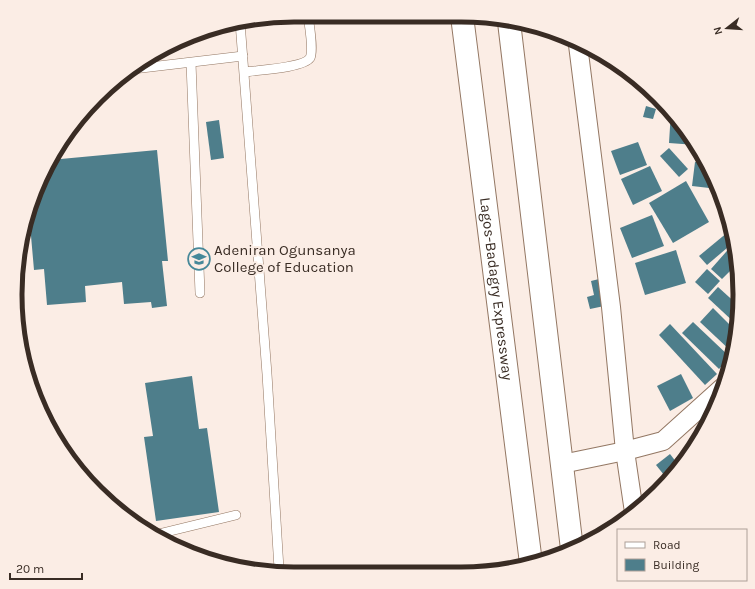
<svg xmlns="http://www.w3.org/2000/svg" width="755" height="589" viewBox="0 0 755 589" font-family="Karla,sans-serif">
  <rect width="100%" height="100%" fill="#fbede5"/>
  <g fill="#4e7e8b">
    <polygon points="647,88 653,94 647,93"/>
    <polygon points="646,106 656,109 653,119 643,117"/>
    <polygon points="671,111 696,145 669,143"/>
    <polygon points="219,120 224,158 211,160 206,122"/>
    <polygon points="638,142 647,165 620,175 611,151"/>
    <polygon points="669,148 688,169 679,177 660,156"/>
    <polygon points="157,150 168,261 162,261 167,306 152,308 151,302 124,304 122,282 85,286 86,302 47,305 44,269 34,270 29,213 50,160"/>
    <polygon points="695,162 706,163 718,189 692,186"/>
    <polygon points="650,166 662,191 633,205 621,179"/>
    <polygon points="686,181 709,222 673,243 649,203"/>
    <polygon points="652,215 664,246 632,258 620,228"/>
    <polygon points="728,232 734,242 707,265 699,256"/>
    <polygon points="733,244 738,258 738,277 731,270 722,279 711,269"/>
    <polygon points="676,250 686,283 645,295 635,263"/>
    <polygon points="707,269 720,281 708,294 695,282"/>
    <polygon points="603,278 609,305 590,309 587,297 594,295 591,281"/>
    <polygon points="738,285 739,294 734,290"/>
    <polygon points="718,287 739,306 737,325 708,298"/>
    <polygon points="713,308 736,331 733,353 700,322"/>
    <polygon points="693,322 730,357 719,369 682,333"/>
    <polygon points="670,324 717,374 705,385 659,335"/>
    <polygon points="681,374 693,398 670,411 657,386"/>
    <polygon points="192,376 199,429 207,428 219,512 156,521 144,437 153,436 145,383"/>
    <polygon points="703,430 704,430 698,439 696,437"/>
    <polygon points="670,454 680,467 668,480 656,465"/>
  </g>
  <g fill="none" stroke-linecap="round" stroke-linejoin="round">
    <g stroke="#937763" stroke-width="10">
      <g id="lane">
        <polyline points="240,22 267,374 279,569"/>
        <polyline points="191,63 200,293"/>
        <polyline points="133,69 243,56"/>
        <path d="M245 72C258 70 303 68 310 58 314 50 309 24 308 15"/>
        <polyline points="154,535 236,515"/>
      </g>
    </g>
    <g stroke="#937763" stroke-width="20">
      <g id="street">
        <polyline points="578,45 611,307 625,451 634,512"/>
        <polyline points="562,464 625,451 663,441 723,387"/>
      </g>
    </g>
    <g stroke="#937763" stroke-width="24">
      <g id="highway">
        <path id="s1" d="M462 16 531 563"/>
        <polyline points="509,22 572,549"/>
      </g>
    </g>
    <use href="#lane" stroke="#fff" stroke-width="9"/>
    <use href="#street" stroke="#fff" stroke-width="18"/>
    <use href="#highway" stroke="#fff" stroke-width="22"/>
  </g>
  <defs>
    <g id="school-ring" transform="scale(1.15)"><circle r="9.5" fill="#fbede5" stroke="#468899" stroke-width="1.5"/><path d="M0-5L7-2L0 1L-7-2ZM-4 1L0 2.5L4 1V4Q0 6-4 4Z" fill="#468899"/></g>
  </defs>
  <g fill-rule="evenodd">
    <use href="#school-ring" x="199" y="259"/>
  </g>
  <g text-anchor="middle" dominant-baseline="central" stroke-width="4" stroke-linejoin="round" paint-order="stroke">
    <g font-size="15" fill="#392c24" stroke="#fbede5" text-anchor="start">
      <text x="214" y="250">Adeniran Ogunsanya<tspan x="214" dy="17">College of Education</tspan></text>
    </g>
    <g font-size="15" fill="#392c24" stroke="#fbede5">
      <text stroke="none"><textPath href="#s1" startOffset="275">Lagos-Badagry Expressway</textPath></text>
    </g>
  </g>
  <path d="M0 0H755V589H0ZM294 22H461A272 272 0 0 1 733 294V295A272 272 0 0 1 461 567H294A272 272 0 0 1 22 295V294A272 272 0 0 1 294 22Z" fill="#fbede5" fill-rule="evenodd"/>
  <path fill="none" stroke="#392c24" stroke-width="5" d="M294 22H461A272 272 0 0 1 733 294V295A272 272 0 0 1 461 567H294A272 272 0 0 1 22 295V294A272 272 0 0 1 294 22Z"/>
  <rect x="617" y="529" width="130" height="52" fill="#fbede5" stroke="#ada098"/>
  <rect x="625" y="542" width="20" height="6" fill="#ffffff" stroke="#ada098"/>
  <text x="653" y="549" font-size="12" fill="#392c24">Road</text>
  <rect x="625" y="559" width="20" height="12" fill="#4e7e8b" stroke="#ada098"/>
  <text x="653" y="569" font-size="12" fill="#392c24">Building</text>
  <g transform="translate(727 28) rotate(253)" stroke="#fbede5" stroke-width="3" paint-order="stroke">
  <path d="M0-3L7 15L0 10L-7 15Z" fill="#392c24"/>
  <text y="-6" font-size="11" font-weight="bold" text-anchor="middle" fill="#392c24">N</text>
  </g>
  <path d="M10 573v6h72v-6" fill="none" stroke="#392c24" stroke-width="2"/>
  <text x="16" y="573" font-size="12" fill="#392c24" stroke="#fbede5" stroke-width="3" paint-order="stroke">20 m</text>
</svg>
